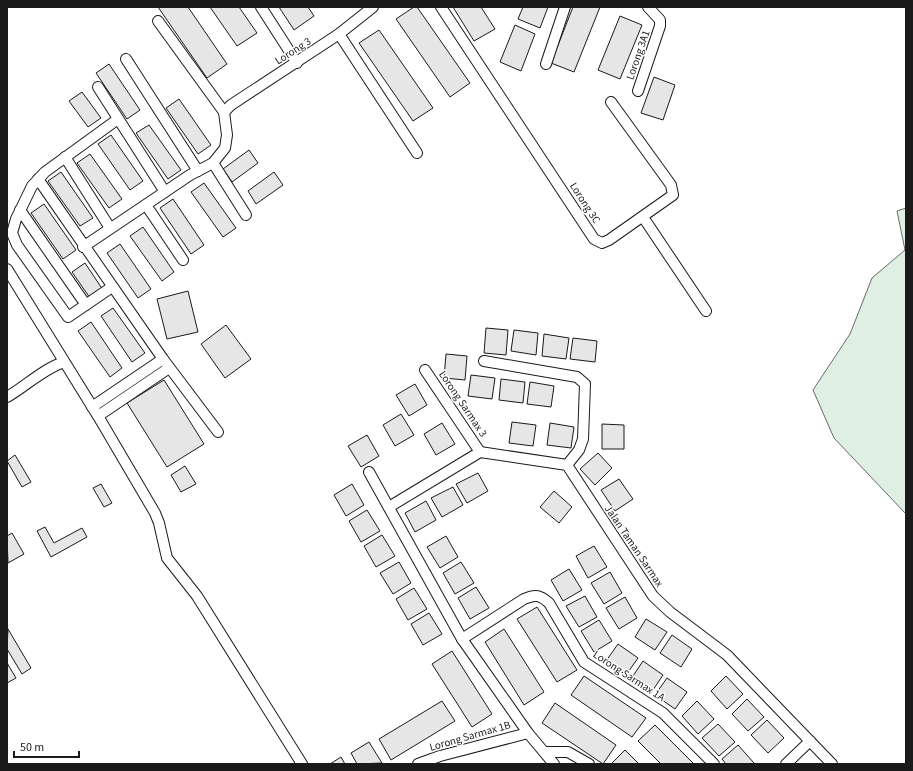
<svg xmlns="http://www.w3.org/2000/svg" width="913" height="771" viewBox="0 0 913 771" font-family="'Source Sans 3',sans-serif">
  <rect width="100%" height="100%" fill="#fff"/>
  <polygon fill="#e0efe3" stroke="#6a6a6a" points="906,208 906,514 834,438 813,390 850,334 872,278 905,250 897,211"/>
  <g fill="#e6e6e6" stroke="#1a1a1a">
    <polygon points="158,7 188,7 227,64 207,78"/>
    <polygon points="210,7 239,7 257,33 237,46"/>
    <polygon points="279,7 308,7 314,16 294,30"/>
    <polygon points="414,7 417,7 470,83 450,97 396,19"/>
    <polygon points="453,7 481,7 495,29 474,41"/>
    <polygon points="523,7 548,7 540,28 518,19"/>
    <polygon points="573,7 600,7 574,72 551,63"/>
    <polygon points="620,16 642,25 620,79 598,70"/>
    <polygon points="515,25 535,34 521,71 500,62"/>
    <polygon points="379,30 433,108 413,121 359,43"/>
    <polygon points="109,64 140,110 127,119 96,73"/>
    <polygon points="654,77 675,85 663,120 641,113"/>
    <polygon points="82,92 101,118 88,127 69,101"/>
    <polygon points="179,99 211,145 198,154 166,108"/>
    <polygon points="149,125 181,170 168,179 136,133"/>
    <polygon points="111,135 143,181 130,190 98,144"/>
    <polygon points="249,150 258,163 232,182 223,169"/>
    <polygon points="90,154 122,199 109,208 77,163"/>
    <polygon points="61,172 93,218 80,226 48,181"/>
    <polygon points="274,172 283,185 256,204 248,191"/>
    <polygon points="204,183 236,228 223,237 191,192"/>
    <polygon points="173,199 204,245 191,254 160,208"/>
    <polygon points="44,204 76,250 63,259 31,213"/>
    <polygon points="143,227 174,272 162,281 130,236"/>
    <polygon points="120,244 151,289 138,298 107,253"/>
    <polygon points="85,263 103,290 90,298 72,272"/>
    <polygon points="188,291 198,332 167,339 157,299"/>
    <polygon points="113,308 145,353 132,362 101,316"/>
    <polygon points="91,322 122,368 110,377 78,331"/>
    <polygon points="226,325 251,359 225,378 201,344"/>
    <polygon points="486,328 508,330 506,355 484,353"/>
    <polygon points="514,330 538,333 536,355 511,351"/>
    <polygon points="544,334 569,338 566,359 542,356"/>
    <polygon points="573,338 597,341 595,362 570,359"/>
    <polygon points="446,354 467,356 465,380 444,378"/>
    <polygon points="471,375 495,378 492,399 468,396"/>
    <polygon points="501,379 525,382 523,403 499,400"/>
    <polygon points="164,380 204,444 167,467 127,403"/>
    <polygon points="530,382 554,386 551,407 527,404"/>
    <polygon points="415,384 427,405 409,416 396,395"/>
    <polygon points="401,414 414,435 395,446 383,425"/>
    <polygon points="512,422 536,425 533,446 509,443"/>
    <polygon points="442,423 455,444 436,455 424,434"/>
    <polygon points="550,423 574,427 571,448 547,445"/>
    <polygon points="602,424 624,425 624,449 602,449"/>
    <polygon points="367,435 379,456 361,467 348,446"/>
    <polygon points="598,453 612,468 595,485 580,469"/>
    <polygon points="15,455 31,482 22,487 7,461"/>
    <polygon points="185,466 196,484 181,492 171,475"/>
    <polygon points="478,473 488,491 467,503 456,484"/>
    <polygon points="619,479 633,499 615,511 601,490"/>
    <polygon points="101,484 112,503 104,507 93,488"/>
    <polygon points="352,484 364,505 346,516 334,495"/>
    <polygon points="453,487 463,505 442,517 431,498"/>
    <polygon points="554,491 572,507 559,523 540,507"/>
    <polygon points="426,501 436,520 415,532 405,513"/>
    <polygon points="367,510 380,531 361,542 349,521"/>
    <polygon points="45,527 54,543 82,528 87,537 51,557 37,531"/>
    <polygon points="12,533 24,554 8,563 7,536"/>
    <polygon points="382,535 395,556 376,567 364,546"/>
    <polygon points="446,536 458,557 440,568 427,547"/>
    <polygon points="594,546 607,567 588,578 576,556"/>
    <polygon points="399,562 411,583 393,594 380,573"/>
    <polygon points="461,562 474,583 455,594 443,573"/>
    <polygon points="569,569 582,590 563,601 551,580"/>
    <polygon points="610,572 622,593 604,604 591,583"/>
    <polygon points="476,587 489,608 470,619 458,598"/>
    <polygon points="414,588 427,609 408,620 396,599"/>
    <polygon points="585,596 597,617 579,627 566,606"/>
    <polygon points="625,597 637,618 619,629 606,608"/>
    <polygon points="537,607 577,670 557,682 517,619"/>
    <polygon points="429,613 442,634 423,645 411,624"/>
    <polygon points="646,619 667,632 655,650 635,637"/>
    <polygon points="599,620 612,641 594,652 581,631"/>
    <polygon points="8,629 31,668 22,674 7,649"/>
    <polygon points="504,629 544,692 524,705 485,642"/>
    <polygon points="672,635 692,649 681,667 660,653"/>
    <polygon points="618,644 638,658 626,675 606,661"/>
    <polygon points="452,651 492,714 472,727 432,664"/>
    <polygon points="643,661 663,675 651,693 631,679"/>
    <polygon points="7,663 16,678 7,683"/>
    <polygon points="584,676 646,718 632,737 571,695"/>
    <polygon points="726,676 743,694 727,709 711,691"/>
    <polygon points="667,678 687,692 675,709 655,695"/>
    <polygon points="747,699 764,717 748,731 732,714"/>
    <polygon points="442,701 455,721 391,760 379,739"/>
    <polygon points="697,701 714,719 698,734 682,716"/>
    <polygon points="555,703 616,745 603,764 542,723"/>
    <polygon points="767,720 784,738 768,753 751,735"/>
    <polygon points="718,724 735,742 719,756 702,738"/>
    <polygon points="655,725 694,764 661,764 638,741"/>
    <polygon points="369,742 382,763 357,764 351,753"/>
    <polygon points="738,745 754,763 753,764 726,764 722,759"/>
    <polygon points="625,750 639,764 611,764"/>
    <polygon points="341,757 345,764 330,764"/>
  </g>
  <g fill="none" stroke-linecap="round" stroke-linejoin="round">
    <g stroke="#1a1a1a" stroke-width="12">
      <g id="minor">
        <polyline points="261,7 297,63"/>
        <polyline points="441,7 594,239 602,243 609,240 673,195 671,185 611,102"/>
        <polyline points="339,34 417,153"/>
        <polyline points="126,59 198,171"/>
        <polyline points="546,64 565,7"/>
        <polyline points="98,87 165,192"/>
        <polyline points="638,91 660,26 660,20 648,7"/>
        <polyline points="224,112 231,105 339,34 373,7"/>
        <polyline points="65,157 110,228"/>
        <polyline points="213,163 246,215"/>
        <polyline points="38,179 163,359 218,432"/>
        <polyline points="146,205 183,260"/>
        <polyline points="20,210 86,305"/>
        <polyline points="643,217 706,311"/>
        <polyline points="83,247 190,175 213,163 225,148 227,135 224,112 158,21"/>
        <polyline points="7,269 98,416 155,513 159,523 167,558 197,596 302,764"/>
        <polyline points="112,287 68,317 17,245 12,233 16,219 32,186 45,172 118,119"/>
        <polyline points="484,361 577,377 585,384 583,439 579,450 567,465"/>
        <polyline points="425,370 480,452"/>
        <path d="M7 397C26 386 43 369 64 362"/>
        <polyline points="92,407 163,359"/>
        <polyline points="98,416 169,368"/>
        <polyline points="369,472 462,639 528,733 554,764"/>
        <polyline points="389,507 480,452 567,465 653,596 670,612 727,655 832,764"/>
        <path d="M462 639 524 599C536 594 540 595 549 603L584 662 663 713 714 764"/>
        <polyline points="545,752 568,752 589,764"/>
        <polyline points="418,764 440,756 528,733"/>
        <polyline points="786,764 810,741"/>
      </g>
    </g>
    <use href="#minor" stroke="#fff" stroke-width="10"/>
  </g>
  <g text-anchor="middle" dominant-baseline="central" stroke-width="3" stroke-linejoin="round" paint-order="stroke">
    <g font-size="11" fill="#1a1a1a" stroke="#fff">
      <text transform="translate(293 51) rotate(-33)">Lorong 3</text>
      <text transform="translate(638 55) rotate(-71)">Lorong 3A1</text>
      <text transform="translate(585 203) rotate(57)">Lorong 3C</text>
      <text transform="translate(463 404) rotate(56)">Lorong Sarmax 3</text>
      <text transform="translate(634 546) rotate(56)">Jalan Taman Sarmax</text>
      <text transform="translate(629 676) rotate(33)">Lorong Sarmax 1A</text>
      <text transform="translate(470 736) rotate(-16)">Lorong Sarmax 1B</text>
    </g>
  </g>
  <rect width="913" height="771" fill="none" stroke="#1a1a1a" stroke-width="16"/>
  <path d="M14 751v6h65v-6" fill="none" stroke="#1a1a1a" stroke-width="2"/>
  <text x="20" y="751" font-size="12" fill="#1a1a1a" stroke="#ffffff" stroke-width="3" paint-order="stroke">50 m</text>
</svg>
